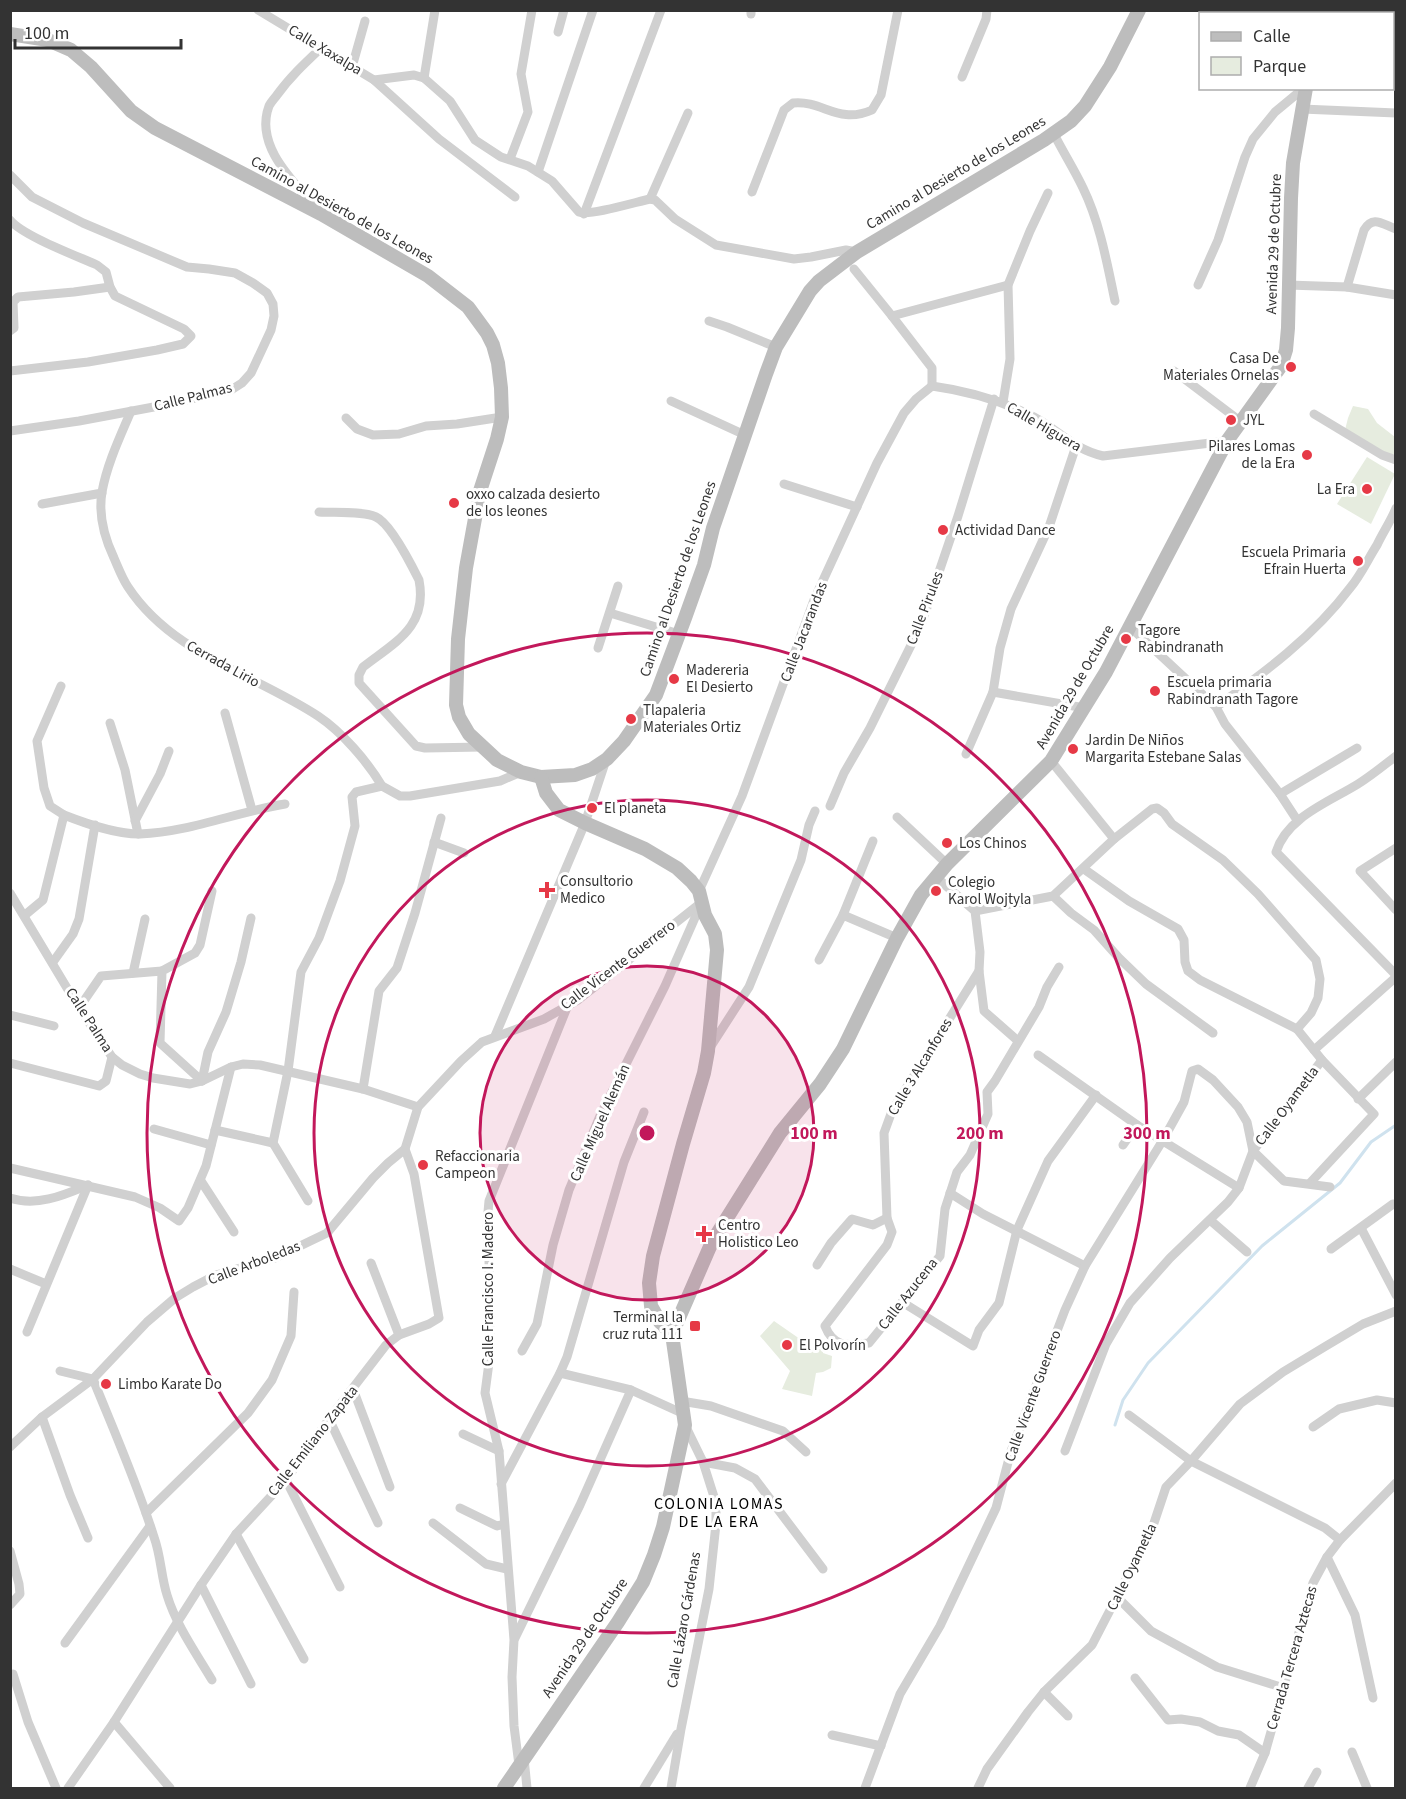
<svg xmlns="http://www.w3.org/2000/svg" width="1406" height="1799" viewBox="0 0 1406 1799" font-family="'Source Sans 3',sans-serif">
  <rect width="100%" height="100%" fill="#fff"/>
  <g fill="#e6ecdf">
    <polygon points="1353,406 1368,409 1377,423 1395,437 1395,455 1386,454 1345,430 1348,418"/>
    <polygon points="1367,457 1395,474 1371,524 1337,504"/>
    <polygon points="774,1321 810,1346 818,1343 823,1346 823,1353 832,1356 831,1368 823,1372 816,1373 812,1396 782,1389 790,1371 760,1336"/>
  </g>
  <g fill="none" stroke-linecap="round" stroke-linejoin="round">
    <polyline stroke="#cfe2ee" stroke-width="3" points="1115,1425 1123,1400 1148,1363 1262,1246 1340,1183 1371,1142 1396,1125"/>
    <g stroke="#d0d0d0" stroke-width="9">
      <polyline points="258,10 374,80 439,139 515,197"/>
      <polyline points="751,14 751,10"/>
      <polyline points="558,32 564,10"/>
      <polyline points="352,67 365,21"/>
      <polyline points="962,77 986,19 987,10"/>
      <polyline points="424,78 435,10"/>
      <path d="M374 80 414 75 424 78 450 101 475 140 501 157 528 166 552 181 579 212C590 216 636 202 650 199L655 200 675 219 716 245 794 259 811 257 846 250 857 252"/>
      <polyline points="1302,109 1396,113"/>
      <path d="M1054 134C1063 152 1074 169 1083 188 1100 223 1107 263 1115 301"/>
      <polyline points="510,159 528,112 521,74 532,10"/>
      <polyline points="538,172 593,10"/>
      <polyline points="10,175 32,197 83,223 187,267 209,269 235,273 253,283 267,293 273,304 274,316 271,330 251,373 242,383 231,390 159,406 79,421 10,431"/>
      <path d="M752 192 784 110 793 103C823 100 838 125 872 110L881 95 898 10"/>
      <polyline points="650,199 688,113"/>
      <path d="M317 209C294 182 254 146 269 106 271 102 275 98 277 95 290 77 305 63 321 48"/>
      <polyline points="584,214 661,10"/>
      <path d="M10 220C23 236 77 256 97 265L106 272 110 287 115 296 184 329 191 336 183 344 157 350 88 362 10 371"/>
      <polyline points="854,269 892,316 932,368 932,386"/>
      <polyline points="1198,285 1218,240 1245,157 1253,139 1275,112 1304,88"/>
      <polyline points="1288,285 1347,287 1396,295"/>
      <path d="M1347 287 1364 230C1373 215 1382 224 1396 229"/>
      <polyline points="892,316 1008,285"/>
      <polyline points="709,321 727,327 776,347"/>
      <polyline points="10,331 14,328 13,302 18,297 74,292 110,287"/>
      <polyline points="1174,371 1240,421"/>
      <path d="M932 386C968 391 1001 400 1034 417 1060 431 1073 449 1103 456L1227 441"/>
      <polyline points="671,401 745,435"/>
      <polyline points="1003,402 1010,359 1008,285 1030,231 1048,193"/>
      <path d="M131 411C120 437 107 464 102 492 98 516 104 537 114 558 118 567 122 578 128 587 172 654 254 674 318 716 342 732 367 761 382 786"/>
      <polyline points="1314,414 1382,455 1396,460"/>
      <polyline points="346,418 357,429 373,435 399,434 426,426 457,424 502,417"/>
      <polyline points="784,484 857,507"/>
      <polyline points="42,504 102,493"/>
      <path d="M319 512C335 513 362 511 376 517 390 523 412 566 419 580 428 627 395 642 363 667L359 675V683L416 746 425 748 483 747"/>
      <polyline points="610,613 679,634"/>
      <polyline points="1129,626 1216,707 1225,724 1280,794 1297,820"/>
      <polyline points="598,648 618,586"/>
      <polyline points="61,686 37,741 44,788 50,806 64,815"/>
      <polyline points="993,692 1085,708"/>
      <path d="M1216 707C1264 673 1314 636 1350 588 1361 575 1368 559 1377 545 1383 532 1391 521 1396 508"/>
      <polyline points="225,713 252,810"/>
      <polyline points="110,723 125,770 138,834"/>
      <polyline points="966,754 993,692 1000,648 1011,609 1049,527 1076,446"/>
      <path d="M1396 756C1383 766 1371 776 1358 784 1329 802 1287 817 1276 852L1396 975"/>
      <polyline points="1051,761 1114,839"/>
      <polyline points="1280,794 1357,748"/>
      <polyline points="830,806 844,773 870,728 921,625 958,516 994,399"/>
      <polyline points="897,817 947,864"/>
      <polyline points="135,821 160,774 169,751"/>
      <polyline points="434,842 464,853"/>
      <polyline points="1396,848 1360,871 1396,910"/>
      <polyline points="1084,869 1129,901 1178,929 1184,940 1185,962 1188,971 1200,980 1297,1029 1322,1060 1374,1114 1310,1183"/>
      <polyline points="936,877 975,911 980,952 979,971 984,1011 1018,1041"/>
      <polyline points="699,891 742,796 814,600 877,463 904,413 916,399 932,386"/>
      <polyline points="10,893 79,1008 112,1057 122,1065 140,1074 153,1078 190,1084 202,1081 231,1067 243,1064 260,1065 363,1089 418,1107"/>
      <polyline points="1053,896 1071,913 1094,930 1119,958 1146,984 1213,1033"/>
      <polyline points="975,911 1053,896 1114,839 1152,809 1157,808 1164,813 1172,824 1223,860 1258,894 1316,960 1320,979 1318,998 1311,1013 1297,1029"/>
      <path d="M25 915 43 900 64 815C87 824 115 834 140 834 190 832 236 812 285 804"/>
      <polyline points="843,915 897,938"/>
      <polyline points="819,960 843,915 873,841"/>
      <polyline points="53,962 73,934 79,919 95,825"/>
      <path d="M979 971 892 1111 884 1133 887 1218 892 1232 887 1245 825 1326C834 1349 849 1345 869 1343L940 1256 945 1209 957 1172 970 1155 988 1114 987 1092 995 1081 1039 1007 1047 987 1059 967"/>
      <polyline points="133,973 145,919"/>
      <polyline points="79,1008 101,976 162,971"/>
      <polyline points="10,1015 54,1026"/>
      <polyline points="495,1036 585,823 606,760"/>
      <polyline points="709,1049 749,987 801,860 809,825 815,811"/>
      <polyline points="1314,1050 1396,977"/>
      <polyline points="1038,1055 1137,1125 1239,1188"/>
      <polyline points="10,1063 99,1086 106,1081 112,1057"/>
      <polyline points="202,1081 160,1043 162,971 195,953 200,945 212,891"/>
      <polyline points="202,1081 208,1052 226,1012 241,962 251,918"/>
      <polyline points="363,1089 379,991 397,968 415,913 441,818"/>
      <polyline points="1358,1099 1396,1062"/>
      <polyline points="154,1129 211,1145"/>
      <polyline points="215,1130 273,1143"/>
      <polyline points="1123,1145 1137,1125"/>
      <polyline points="10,1168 135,1197 160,1208 179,1221 188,1208 206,1166 231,1067"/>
      <polyline points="201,1181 234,1232"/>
      <polyline points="950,1193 983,1214 1085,1266"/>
      <path d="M10 1198C37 1207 64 1195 88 1185"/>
      <polyline points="308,1201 273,1143 288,1071 301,972 319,938 340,881 355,826 352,797 356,792 382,786 400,796 410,796 500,781 521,772"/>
      <polyline points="1210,1220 1247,1252"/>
      <polyline points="1361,1228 1396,1295"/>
      <polyline points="1331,1249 1393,1204"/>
      <polyline points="371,1263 399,1335"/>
      <polyline points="817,1265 831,1243 852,1219 873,1225 887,1218"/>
      <polyline points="10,1269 46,1284"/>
      <polyline points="902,1302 973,1346 979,1330 999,1303 1017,1230 1048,1161 1096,1095"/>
      <polyline points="27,1332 88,1185"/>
      <polyline points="522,1351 537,1324 553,1245 569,1190 600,1116 665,986 701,904"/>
      <polyline points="60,1371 93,1379"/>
      <polyline points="560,1373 631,1390 684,1414"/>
      <path d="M93 1379C114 1431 137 1483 154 1537 161 1556 161 1576 167 1595 176 1625 196 1653 212 1680"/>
      <polyline points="353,1389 390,1487"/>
      <polyline points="681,1401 711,1406 783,1431 806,1452"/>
      <polyline points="1129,1415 1191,1461 1325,1528 1340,1540"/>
      <polyline points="42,1417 70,1495 88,1538"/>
      <polyline points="329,1419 378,1523"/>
      <polyline points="1313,1427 1339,1409 1377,1400 1396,1403"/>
      <polyline points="463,1434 499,1451"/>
      <polyline points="10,1447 42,1417 93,1379 147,1322 175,1298 193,1287 216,1275 275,1258 327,1233 373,1178 388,1163 405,1149 418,1107 461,1061 482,1042 544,1019 578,1000 702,902"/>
      <polyline points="1065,1451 1106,1344 1130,1303 1170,1258 1228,1202 1239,1188 1253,1151 1322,1060"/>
      <polyline points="703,1462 735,1468 755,1479 823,1569"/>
      <polyline points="286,1480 340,1587"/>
      <polyline points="501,1484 560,1373 567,1357 624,1162 644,1112"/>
      <polyline points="460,1508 497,1526 504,1524"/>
      <polyline points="146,1513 248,1413 272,1380 291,1336 294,1292"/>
      <polyline points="433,1523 486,1564 507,1569"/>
      <polyline points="236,1534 304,1659"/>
      <polyline points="10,1551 19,1584 20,1594 10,1605"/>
      <polyline points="1327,1557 1355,1615 1373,1698"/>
      <polyline points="201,1585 251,1684"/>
      <polyline points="1118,1598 1151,1631 1217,1667 1284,1688"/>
      <polyline points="515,1638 580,1505 631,1390"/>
      <polyline points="65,1643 150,1526"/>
      <polyline points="13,1674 28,1722 56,1788"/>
      <polyline points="1135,1678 1168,1720 1181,1719 1200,1722 1218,1731 1239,1735 1265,1753"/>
      <polyline points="1044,1692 1068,1716"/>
      <polyline points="114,1722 170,1788"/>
      <polyline points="832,1735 881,1746"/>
      <polyline points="1352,1752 1367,1788"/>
      <polyline points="524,1758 527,1788"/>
      <polyline points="519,1765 514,1726 512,1677 514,1640 499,1451 485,1393 490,1355 489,1257 487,1223 489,1201 568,1005"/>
      <polyline points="68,1788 114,1722 201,1585 236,1534 286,1480 329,1419 386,1345 399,1335 429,1324 439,1318 414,1174 405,1149"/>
      <polyline points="644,1788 677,1734"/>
      <polyline points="671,1788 681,1729 709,1589 716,1524 716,1503 703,1462 685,1425"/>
      <polyline points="865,1788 900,1694 940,1626 996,1508 1011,1451 1065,1310 1085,1266 1163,1140 1184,1102 1192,1071 1198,1069 1213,1080 1238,1107 1247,1122 1253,1151 1284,1181 1330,1187"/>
      <polyline points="978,1788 987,1769 1028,1712 1044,1692 1092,1645 1152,1529 1166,1487 1191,1461 1240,1404 1283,1372 1326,1346 1363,1324 1396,1311"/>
      <polyline points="1250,1788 1265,1753 1313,1583 1327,1557 1340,1540 1396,1483"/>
      <polyline points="1308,1788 1317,1772"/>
    </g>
    <g stroke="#bdbdbd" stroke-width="14">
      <polyline points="10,34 48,40 71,50 91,67 131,111 155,128 321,214 428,276 468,307 487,333 493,345 498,363 501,388 502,417 497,439 480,491 466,568 458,639 456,705 459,717 469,734 497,760 521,772 541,777 575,775 592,769 607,759 624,741 656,695 685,618 704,565 713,528 766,374 776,347 810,291 819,281 857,252 1044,140 1071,121 1085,106 1110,67 1139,10"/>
      <polyline points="1392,53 1396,54"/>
      <polyline points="672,1334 712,1242 780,1133 820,1084 843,1049 897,938 921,895 947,864 1051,761 1106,672 1227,441 1281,366 1286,350 1288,328 1291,198 1293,163 1306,88"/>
      <polyline points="504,1788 618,1622 643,1582 654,1555 663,1527 685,1425 672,1334 660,1322 651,1306 649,1283 653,1256 683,1144 704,1073 708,1051 717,950 715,934 705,915 699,891 691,881 677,868 645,849 585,823 559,810 546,793 541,777"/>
    </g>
  </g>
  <circle cx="647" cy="1133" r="167" fill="#c2185b" fill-opacity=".12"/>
  <g fill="none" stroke="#c2185b" stroke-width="3">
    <circle cx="647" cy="1133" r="167"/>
    <circle cx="647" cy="1133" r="333"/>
    <circle cx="647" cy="1133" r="500"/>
  </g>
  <g fill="#e63946" stroke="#fff" stroke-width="2">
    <circle cx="1291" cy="367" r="6"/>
    <circle cx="1231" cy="420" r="6"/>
    <circle cx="1307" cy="455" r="6"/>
    <circle cx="1367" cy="489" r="6"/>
    <circle cx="454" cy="503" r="6"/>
    <circle cx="943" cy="530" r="6"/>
    <circle cx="1358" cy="561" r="6"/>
    <circle cx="1126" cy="639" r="6"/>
    <circle cx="674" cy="679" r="6"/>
    <circle cx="1155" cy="691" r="6"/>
    <circle cx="631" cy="719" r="6"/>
    <circle cx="1073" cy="749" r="6"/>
    <circle cx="592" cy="808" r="6"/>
    <circle cx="947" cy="843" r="6"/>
    <path d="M544 881h6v6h6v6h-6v6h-6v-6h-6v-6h6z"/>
    <circle cx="936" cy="891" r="6"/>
    <circle cx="423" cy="1165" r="6"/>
    <path d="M701 1225h6v6h6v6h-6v6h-6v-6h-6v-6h6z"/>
    <rect x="689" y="1320" width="12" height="12" rx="3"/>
    <circle cx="787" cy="1345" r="6"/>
    <circle cx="106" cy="1384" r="6"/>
  </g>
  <g text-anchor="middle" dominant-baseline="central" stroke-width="6" stroke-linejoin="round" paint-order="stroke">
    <g font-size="15" fill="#333" stroke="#fff">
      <text transform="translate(325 50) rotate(31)">Calle Xaxalpa</text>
      <text transform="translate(956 173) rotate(-31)">Camino al Desierto de los Leones</text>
      <text transform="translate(342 210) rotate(29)">Camino al Desierto de los Leones</text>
      <text transform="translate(1274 244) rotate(-88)">Avenida 29 de Octubre</text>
      <text transform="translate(193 397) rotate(-14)">Calle Palmas</text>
      <text transform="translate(1044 427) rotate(30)">Calle Higuera</text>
      <text transform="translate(678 579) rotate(-71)">Camino al Desierto de los Leones</text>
      <text transform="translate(925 608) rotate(-69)">Calle Pirules</text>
      <text transform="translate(804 632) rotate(-69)">Calle Jacarandas</text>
      <text transform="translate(223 664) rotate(29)">Cerrada Lirio</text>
      <text transform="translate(1075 687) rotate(-60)">Avenida 29 de Octubre</text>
      <text transform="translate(618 965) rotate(-37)">Calle Vicente Guerrero</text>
      <text transform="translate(89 1020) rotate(57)">Calle Palma</text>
      <text transform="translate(920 1067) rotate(-59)">Calle 3 Alcanfores</text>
      <text transform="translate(1287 1106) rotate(-53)">Calle Oyametla</text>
      <text transform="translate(600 1123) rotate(-66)">Calle Miguel Alemán</text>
      <text transform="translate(254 1263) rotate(-21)">Calle Arboledas</text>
      <text transform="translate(488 1289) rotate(-90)">Calle Francisco I. Madero</text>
      <text transform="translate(908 1294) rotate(-52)">Calle Azucena</text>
      <text transform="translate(1033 1396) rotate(-70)">Calle Vicente Guerrero</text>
      <text transform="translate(313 1441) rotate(-52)">Calle Emiliano Zapata</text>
      <text transform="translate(1132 1567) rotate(-64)">Calle Oyametla</text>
      <text transform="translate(684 1620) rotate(-80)">Calle Lázaro Cárdenas</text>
      <text transform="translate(585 1638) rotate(-56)">Avenida 29 de Octubre</text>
      <text transform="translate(1292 1658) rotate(-74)">Cerrada Tercera Aztecas</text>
    </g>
    <g font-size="15" fill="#333" stroke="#fff" text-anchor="start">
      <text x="1279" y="358" text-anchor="end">Casa De<tspan x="1279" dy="17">Materiales Ornelas</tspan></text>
      <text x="1243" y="420">JYL</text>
      <text x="1295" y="446" text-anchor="end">Pilares Lomas<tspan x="1295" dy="17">de la Era</tspan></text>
      <text x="1355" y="489" text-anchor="end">La Era</text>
      <text x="466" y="494">oxxo calzada desierto<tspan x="466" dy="17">de los leones</tspan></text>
      <text x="955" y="530">Actividad Dance</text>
      <text x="1346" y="552" text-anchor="end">Escuela Primaria<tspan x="1346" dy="17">Efrain Huerta</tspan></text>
      <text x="1138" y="630">Tagore<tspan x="1138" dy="17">Rabindranath</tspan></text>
      <text x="686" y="670">Madereria<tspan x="686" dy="17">El Desierto</tspan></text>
      <text x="1167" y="682">Escuela primaria<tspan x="1167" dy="17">Rabindranath Tagore</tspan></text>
      <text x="643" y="710">Tlapaleria<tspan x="643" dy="17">Materiales Ortiz</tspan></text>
      <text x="1085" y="740">Jardin De Niños<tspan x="1085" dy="17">Margarita Estebane Salas</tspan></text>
      <text x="604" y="808">El planeta</text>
      <text x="959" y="843">Los Chinos</text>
      <text x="560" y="881">Consultorio<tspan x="560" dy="17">Medico</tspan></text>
      <text x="948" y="882">Colegio<tspan x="948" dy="17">Karol Wojtyla</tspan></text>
      <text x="435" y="1156">Refaccionaria<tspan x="435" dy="17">Campeon</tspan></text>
      <text x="718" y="1225">Centro<tspan x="718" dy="17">Holistico Leo</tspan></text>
      <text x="683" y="1317" text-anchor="end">Terminal la<tspan x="683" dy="17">cruz ruta 111</tspan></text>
      <text x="799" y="1345">El Polvorín</text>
      <text x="118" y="1384">Limbo Karate Do</text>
    </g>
    <g font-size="16" letter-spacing="1.5" fill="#000" stroke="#fff">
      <text x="719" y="1504">COLONIA LOMAS<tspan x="719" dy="18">DE LA ERA</tspan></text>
    </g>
  </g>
  <circle cx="647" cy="1133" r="9" fill="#c2185b" stroke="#fff" stroke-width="3"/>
  <g font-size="18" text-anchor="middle" font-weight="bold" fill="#c2185b" stroke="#fff" stroke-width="6" stroke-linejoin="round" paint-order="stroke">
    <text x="814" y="1139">100 m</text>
    <text x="980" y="1139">200 m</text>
    <text x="1147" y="1139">300 m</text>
  </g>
  <rect width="1406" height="1799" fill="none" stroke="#333333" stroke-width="24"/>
  <rect x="1199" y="12" width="195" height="78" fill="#ffffff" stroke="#adadad" stroke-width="1.5"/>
  <rect x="1211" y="32" width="30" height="9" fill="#bdbdbd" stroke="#adadad" stroke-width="1.5"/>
  <text x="1253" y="42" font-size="18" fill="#333333">Calle</text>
  <rect x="1211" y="57" width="30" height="18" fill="#e6ecdf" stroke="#adadad" stroke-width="1.5"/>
  <text x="1253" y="72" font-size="18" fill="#333333">Parque</text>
  <path d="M15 39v9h166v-9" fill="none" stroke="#333333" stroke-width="3"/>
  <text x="24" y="39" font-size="18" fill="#333333" stroke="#ffffff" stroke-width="4.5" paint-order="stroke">100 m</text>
</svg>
